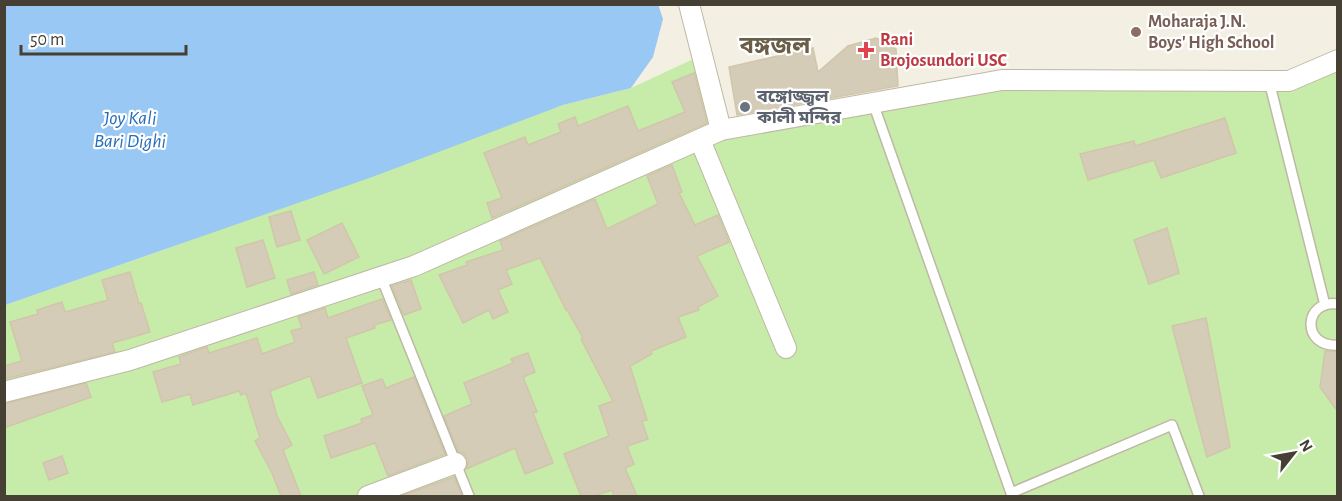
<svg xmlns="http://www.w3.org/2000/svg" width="1342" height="501" viewBox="0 0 1342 501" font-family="'Alegreya Sans','Noto Sans Bengali',sans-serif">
  <rect width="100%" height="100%" fill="#f3f0e3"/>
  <polygon fill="#c7eba8" points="702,55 721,130 1002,80 1289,81 1337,60 1337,496 5,496 4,305 163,250 563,105 631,88"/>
  <polygon fill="#9ac8f5" points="658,4 663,19 653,57 631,88 563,105 375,176 5,305 5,5"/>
  <g fill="#d5ccb8" stroke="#d1c5ab" stroke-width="1.5">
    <polygon points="876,38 896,49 898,86 737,115 729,67 813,48 818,72 848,46"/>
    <polygon points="694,73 707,123 492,218 487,203 502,198 484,153 525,137 528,145 561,132 558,124 575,117 578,126 628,106 638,131 685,112 672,82"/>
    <polygon points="1225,118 1236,153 1161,178 1154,160 1088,180 1080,154 1134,141 1135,146"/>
    <polygon points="672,165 682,192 679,193 695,225 718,215 729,242 697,256 718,296 698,307 699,310 678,317 686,337 651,351 652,354 630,366 647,420 642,421 648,439 627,446 634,464 625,468 637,496 614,496 612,490 594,496 581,496 564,454 609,436 599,406 613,401 581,339 583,338 567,310 566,310 540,258 506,270 512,284 498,290 508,312 493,319 489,310 463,323 439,275 467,265 466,262 503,250 500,241 595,199 607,229 658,204 647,176"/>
    <polygon points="291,211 300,240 277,247 269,217"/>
    <polygon points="342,223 359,257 324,274 307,240"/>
    <polygon points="1167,228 1179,273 1149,284 1134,240"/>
    <polygon points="263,240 275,278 247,287 236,248"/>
    <polygon points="130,272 139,304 141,303 150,332 112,343 115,352 4,379 4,366 22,361 10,322 38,314 37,310 62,302 65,312 108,300 102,280"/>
    <polygon points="314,272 318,285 291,294 287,280"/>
    <polygon points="411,280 421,309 404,315 392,286"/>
    <polygon points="382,299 391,320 374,325 375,328 346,338 362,383 318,398 310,376 270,391 277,416 292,445 283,450 301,496 281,496 272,473 255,441 260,438 246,393 241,395 239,391 193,405 190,394 162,402 153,372 181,364 179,357 207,347 209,353 257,338 262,354 295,342 291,331 302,328 298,317 325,308 328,318"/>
    <polygon points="1206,318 1230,447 1207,457 1172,326"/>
    <polygon points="1325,351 1338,352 1338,412 1320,387"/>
    <polygon points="528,353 535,372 523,377 537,412 533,413 553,463 525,474 515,448 466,469 468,464 467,458 463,453 458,451 444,416 472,404 464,383 513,363 511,359"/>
    <polygon points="414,377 445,454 388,476 375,443 331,458 324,436 362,423 361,419 373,415 362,386 382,379 386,388"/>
    <polygon points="86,383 91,397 4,428 4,404"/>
    <polygon points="62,456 68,473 49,480 43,463"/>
    <polygon points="454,477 462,496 401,496"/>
  </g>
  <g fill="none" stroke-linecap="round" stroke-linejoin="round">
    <g stroke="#bfb8a5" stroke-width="12">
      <g id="lane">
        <polyline points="1269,81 1325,305"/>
        <polyline points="873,103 1011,493 1172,425 1199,496"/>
        <polyline points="381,277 469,496"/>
        <path d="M1338 304C1303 299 1301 348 1338 345"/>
      </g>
    </g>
    <g stroke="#bfb8a5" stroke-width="22">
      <g id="street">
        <polyline points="689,4 721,130"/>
        <polyline points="700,140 786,348"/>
        <polyline points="4,392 130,360 414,266 721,130 1002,80 1289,81 1338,60"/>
        <polyline points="368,496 456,463"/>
      </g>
    </g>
    <use href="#lane" stroke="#fff" stroke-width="9"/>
    <use href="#street" stroke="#fff" stroke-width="20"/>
  </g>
  <circle fill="#8d6e63" stroke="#fff" stroke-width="2" cx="1136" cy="32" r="6"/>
  <path fill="#e0444e" stroke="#fff" stroke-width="2" d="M863 41h6v6h6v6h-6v6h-6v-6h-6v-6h6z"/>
  <circle fill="#6b7280" stroke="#fff" stroke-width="2" cx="745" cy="107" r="6"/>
  <g text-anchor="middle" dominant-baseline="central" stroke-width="4.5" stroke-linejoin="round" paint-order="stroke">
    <g font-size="18" font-weight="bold" fill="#785e54" stroke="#fff" text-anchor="start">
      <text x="1148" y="22">Moharaja J.N.<tspan x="1148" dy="21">Boys' High School</tspan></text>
    </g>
    <g font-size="18" font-weight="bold" fill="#be3a42" stroke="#fff" text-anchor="start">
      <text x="880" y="40">Rani<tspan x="880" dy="21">Brojosundori USC</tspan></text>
    </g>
    <g font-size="18" font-weight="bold" fill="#5b616d" stroke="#fff" text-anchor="start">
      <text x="757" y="97">বঙ্গোজ্জ্বল<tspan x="757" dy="21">কালী মন্দির</tspan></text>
    </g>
    <g font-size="20" font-style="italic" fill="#256db8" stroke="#fff">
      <text x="130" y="118">Joy Kali<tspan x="130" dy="23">Bari Dighi</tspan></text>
    </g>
    <g font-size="24" font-weight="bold" fill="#695f49" stroke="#fff">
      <text x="775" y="46">বঙ্গজল</text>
    </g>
  </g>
  <rect width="1342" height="501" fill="none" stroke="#454033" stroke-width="12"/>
  <g transform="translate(1294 453) rotate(59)" stroke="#ffffff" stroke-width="4.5" paint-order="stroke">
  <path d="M0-4.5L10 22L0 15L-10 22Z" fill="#454033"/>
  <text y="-9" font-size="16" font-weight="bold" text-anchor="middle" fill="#454033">N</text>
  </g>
  <path d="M21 45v9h165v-9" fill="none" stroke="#454033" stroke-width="3"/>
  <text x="30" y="45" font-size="18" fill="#454033" stroke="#ffffff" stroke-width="4.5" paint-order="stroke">50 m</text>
</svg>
